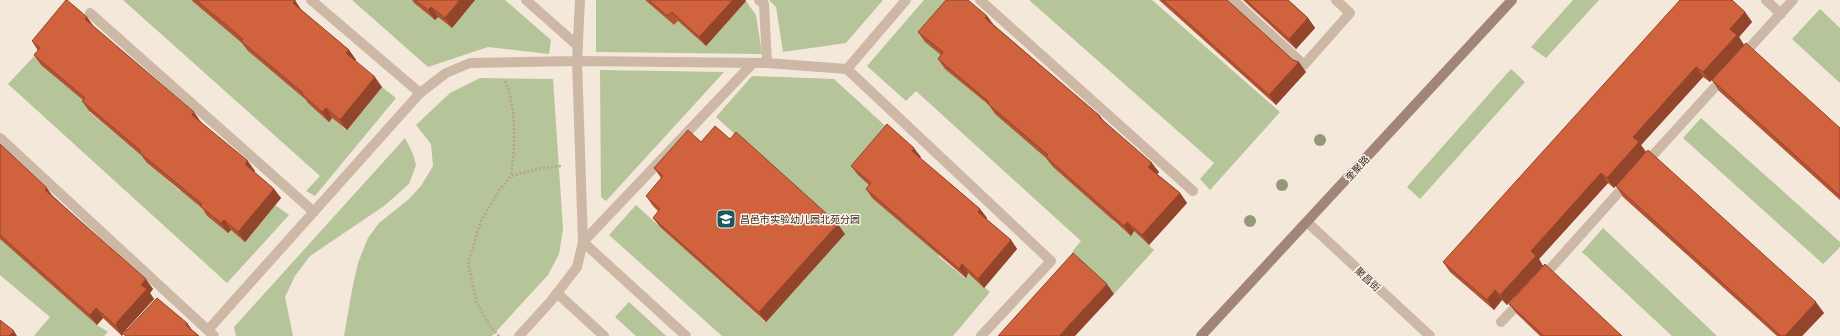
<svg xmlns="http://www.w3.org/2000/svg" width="1840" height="336" viewBox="0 0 1840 336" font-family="'Golos Text','Noto Sans SC',sans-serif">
  <rect width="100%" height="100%" fill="#f4e8db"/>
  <g fill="#b5c499">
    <polygon points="123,0 191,0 227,30 253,46 248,51 282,79 287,74 329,121 332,118 346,130 382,87 396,98 315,196 306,191 320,176"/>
    <polygon points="352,0 416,0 414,3 435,20 438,17 452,28 475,0 505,0 551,40 549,54 488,47 428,67"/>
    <polygon points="596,0 645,0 674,25 678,21 706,46 746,1 756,15 762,54 596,52"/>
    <polygon points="769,0 883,0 846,43 783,52 776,7"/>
    <polygon points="924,0 961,0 950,62 1034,138 1053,167 1084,194 1119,213 1113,221 1131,236 1134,231 1154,250 1114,294 1080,263 1072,252 1081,241 916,91 906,101 867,66"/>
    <polygon points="1029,0 1152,0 1280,112 1210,190 1200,179 1214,163"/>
    <polygon points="1573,0 1599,0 1546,58 1531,47"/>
    <polygon points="1820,9 1840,28 1840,83 1792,39"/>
    <polygon points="39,51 95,104 89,112 126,142 151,157 147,163 180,191 185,185 207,216 228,233 231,230 245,241 275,205 289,215 227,283 8,84"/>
    <polygon points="1511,69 1525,82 1420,199 1407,187"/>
    <polygon points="600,70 724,72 606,201 601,197"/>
    <polygon points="752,76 834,79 893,133 877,192 943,249 938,256 965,278 968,273 990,292 953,336 722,336 609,235 636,205 765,322 845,234 716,117"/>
    <polygon points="480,78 553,79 563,229 559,254 548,275 492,336 344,336 352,290 358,263 368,238 379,223 408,200 421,186 433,166 431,144 416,125 450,93"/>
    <polygon points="1701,118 1840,242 1840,247 1823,264 1683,138"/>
    <polygon points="405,138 413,154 416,165 409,184 384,206 310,256 295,276 285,297 293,336 236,336 234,327"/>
    <polygon points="1603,228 1717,336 1672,336 1582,252"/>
    <polygon points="0,238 97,325 108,332 104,336 34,336 50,317 0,275"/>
    <polygon points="629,302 666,336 636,336 615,317"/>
  </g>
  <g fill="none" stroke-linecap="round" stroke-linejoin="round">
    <g stroke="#b9a290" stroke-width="2.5" stroke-dasharray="2 2" stroke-linecap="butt">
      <path d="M505 81C517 109 515 147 511 176"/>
      <polyline points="499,336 490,326 477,303 468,263 481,221 500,189 511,176 542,168 562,166"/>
    </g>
    <g stroke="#cdb8a5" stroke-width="10">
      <polyline points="311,0 420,93"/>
      <polyline points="526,0 578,46"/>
      <polyline points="759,0 764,4 767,63"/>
      <polyline points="980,0 1193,191"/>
      <polyline points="1233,0 1304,65 1350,13 1336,0"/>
      <polyline points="1766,0 1781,14"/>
      <polyline points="90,13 314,212"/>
      <polyline points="1742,56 1793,0"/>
      <polyline points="847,69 1051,261 981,336"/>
      <polyline points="0,138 214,336"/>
      <polyline points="1644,165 1725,76"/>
      <polyline points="1541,279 1628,182"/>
      <polyline points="557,293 604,336"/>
      <polyline points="1501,322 1522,300"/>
      <polyline points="208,330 420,93 446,73 470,63 577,61 580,0"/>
      <polyline points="519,336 551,301 577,267 583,242 577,61 767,63 847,69 906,0"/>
      <polyline points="686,336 583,242 753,63"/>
    </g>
    <polyline stroke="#cdb8a5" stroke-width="10" points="1307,222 1430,336"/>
    <polyline stroke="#a18677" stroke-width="10" points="1201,336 1512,0"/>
  </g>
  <g fill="#959979">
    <circle cx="1320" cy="140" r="6"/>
    <circle cx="1282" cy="185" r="6"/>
    <circle cx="1250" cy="221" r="6"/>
  </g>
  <g fill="#b35434">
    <polygon points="191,0 295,0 302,11 349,50 356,60 355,61 382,87 347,130 332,118 329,122 309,104 305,99 248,51 242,43"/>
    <polygon points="412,0 475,0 452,28 438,17 435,20 414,3"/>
    <polygon points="645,0 745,0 746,1 706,46 678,21 674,25"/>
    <polygon points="1159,0 1227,0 1306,72 1276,105"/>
    <polygon points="1243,0 1288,0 1308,18 1315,28 1296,49"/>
    <polygon points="1745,12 1752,22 1739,37 1744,45 1710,82 1703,77 1641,145 1646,152 1614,188 1608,183 1539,259 1543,266 1507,305 1502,300 1494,310 1450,272 1443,262"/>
    <polygon points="987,16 994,25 1100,116 1105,123 1159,172 1157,174 1180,193 1187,203 1149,245 1134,231 1131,236 1053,167 1046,158 995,114 989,105 945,69 938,59 941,55 925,42 918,32"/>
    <polygon points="87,17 94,27 201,122 255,171 254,172 274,189 281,198 245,242 231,230 228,233 207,216 202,208 147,163 141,155 89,111 82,101 83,100 41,65 34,55 38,51 32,41"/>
    <polygon points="1712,80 1840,128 1840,200 1719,91"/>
    <polygon points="730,139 845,234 766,322 660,227 653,218 658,211 653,206 646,196 661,178 654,168 701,142"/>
    <polygon points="0,144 53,196 153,289 150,293 154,299 124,331 187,323 192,330 199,336 125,336 123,334 122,336 103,318 97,325 0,239"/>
    <polygon points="921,157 920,158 980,209 987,218 986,219 1011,240 1017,249 984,288 968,273 966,278 872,198 866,189 869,185 858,175 851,166"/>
    <polygon points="1616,186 1824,313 1802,336 1777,336 1623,197"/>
    <polygon points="1509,304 1622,336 1540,336 1517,314"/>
  </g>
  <g fill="#92452b">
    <polygon points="460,0 475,0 452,28 445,18"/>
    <polygon points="733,0 745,0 746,1 706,46 699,37"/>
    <polygon points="295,1 302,11 293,3"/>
    <polygon points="431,7 438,17 435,20 428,10"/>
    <polygon points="1745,12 1752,22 1739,37 1744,45 1710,82 1703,72 1730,29"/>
    <polygon points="987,16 994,26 985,18"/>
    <polygon points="87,17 94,27 92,29 85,19"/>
    <polygon points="1308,18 1315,28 1296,49 1289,39"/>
    <polygon points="349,50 356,60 353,63 346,53"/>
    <polygon points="1299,62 1306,72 1276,105 1269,95"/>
    <polygon points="1696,67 1703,77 1641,145 1646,152 1614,188 1607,178 1633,137"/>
    <polygon points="375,77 382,87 347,130 340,120"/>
    <polygon points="326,108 332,118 329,122 322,112"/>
    <polygon points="194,112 201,122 192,115"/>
    <polygon points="1100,116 1107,126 1099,117"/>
    <polygon points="914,148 921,157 918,160 912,151"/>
    <polygon points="248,161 255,171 252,174 245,164"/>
    <polygon points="1152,163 1159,172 1155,177 1148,167"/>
    <polygon points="1601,173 1608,183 1539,259 1543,266 1507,305 1500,295 1531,251"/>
    <polygon points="47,188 54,198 45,190"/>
    <polygon points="274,189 281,198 245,242 238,232"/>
    <polygon points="1180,193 1187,203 1149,245 1142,235"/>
    <polygon points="980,209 987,218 984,221 978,212"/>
    <polygon points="224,220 231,230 228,233 221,223"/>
    <polygon points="1127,222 1134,231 1131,236 1124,226"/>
    <polygon points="838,224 845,234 766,322 759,312"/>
    <polygon points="1011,240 1017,249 984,288 978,279"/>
    <polygon points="962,264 968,273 966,278 959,269"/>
    <polygon points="146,279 153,289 150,293 154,299 124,332 122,332 123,334 122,336 116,326 117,322 141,285"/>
    <polygon points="1107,284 1114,294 1075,336 1059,336"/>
    <polygon points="1495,290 1502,300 1494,310 1487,300"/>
    <polygon points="1816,302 1824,313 1802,336 1785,336"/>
    <polygon points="96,308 103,318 97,325 90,315"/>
    <polygon points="187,323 194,333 186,325"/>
    <polygon points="14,331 17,336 9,336"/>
  </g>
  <g fill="#d0623d" stroke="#92452b">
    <polygon points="66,0 67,0 87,17 85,19 194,112 192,115 248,161 245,164 274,189 238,232 224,220 221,223 200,206 202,204 140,153 141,151 82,101 85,98 34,55 40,48 32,41"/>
    <polygon points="196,0 295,0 295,1 293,3 349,50 346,53 375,77 340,120 326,108 322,112 302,94 303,93 241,41 243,39"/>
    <polygon points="415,0 460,0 445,18 431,7 428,10"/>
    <polygon points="649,0 733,0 699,37 672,12 667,16"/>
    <polygon points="946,0 968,0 987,16 985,18 1100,116 1099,117 1152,163 1148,167 1180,193 1142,235 1127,222 1124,226 1046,157 1048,155 988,104 989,102 938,59 943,52 918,32"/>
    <polygon points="1163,0 1227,0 1293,60 1299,62 1269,95"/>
    <polygon points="1246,0 1288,0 1308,18 1289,39"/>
    <polygon points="1680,0 1732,0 1745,12 1730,29 1737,35 1703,72 1696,67 1633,137 1639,142 1607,178 1601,173 1531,251 1536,256 1500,295 1495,290 1487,300 1443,262"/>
    <polygon points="1746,43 1840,128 1840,196 1712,80"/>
    <polygon points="887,124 914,148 912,151 980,209 978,212 1011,240 978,279 962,264 959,269 866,189 871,183 851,166"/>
    <polygon points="715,126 730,139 736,132 838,224 759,312 653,218 660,209 646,196 663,176 654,168 688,130 701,142"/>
    <polygon points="0,144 47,188 45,190 146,279 141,285 147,289 117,322 116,326 96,308 90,315 0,235"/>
    <polygon points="1648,150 1816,302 1785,336 1781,336 1616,186"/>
    <polygon points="1073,253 1107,284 1059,336 998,336"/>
    <polygon points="1545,264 1622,336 1544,336 1509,304"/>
    <polygon points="157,298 187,323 186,325 199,336 126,336 122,332 127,330"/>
    <polygon points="0,320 14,331 9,336 0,336"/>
  </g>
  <defs>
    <g id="school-square" transform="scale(1)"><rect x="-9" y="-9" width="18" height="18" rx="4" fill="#19585d" stroke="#fbf2e8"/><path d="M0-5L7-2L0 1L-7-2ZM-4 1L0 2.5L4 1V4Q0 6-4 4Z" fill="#fff"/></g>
  </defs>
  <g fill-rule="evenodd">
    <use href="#school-square" x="726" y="219"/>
  </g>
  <g text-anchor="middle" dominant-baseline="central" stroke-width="3" stroke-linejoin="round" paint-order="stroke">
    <g font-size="10" fill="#382d27" stroke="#fbf2e8">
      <text transform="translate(1357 168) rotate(-47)">奎聚路</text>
      <text transform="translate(1368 279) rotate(43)">聚昌街</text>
    </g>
    <g font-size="10" fill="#382d27" stroke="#fbf2e8" text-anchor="start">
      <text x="740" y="219">昌邑市实验幼儿园北苑分园</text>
    </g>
  </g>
</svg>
